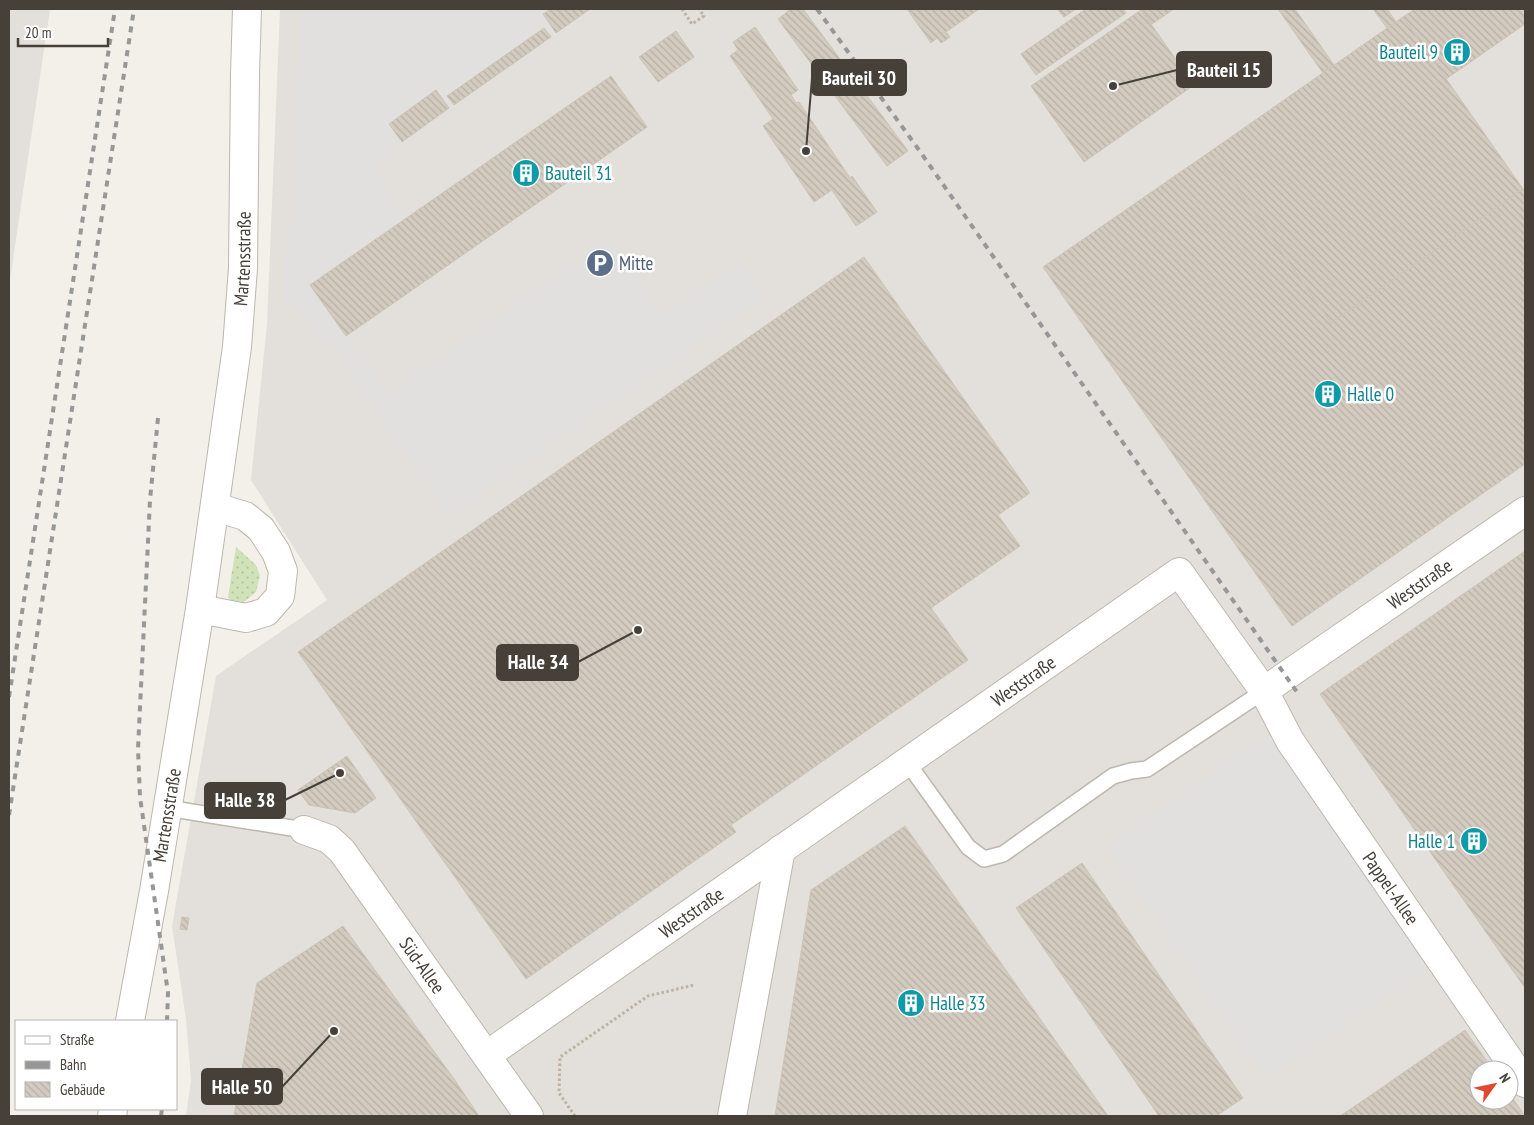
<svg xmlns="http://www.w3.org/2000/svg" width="1534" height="1125" viewBox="0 0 1534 1125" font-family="'PT Sans Narrow',sans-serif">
  <defs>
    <pattern id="grass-dots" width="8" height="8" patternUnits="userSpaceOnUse" patternTransform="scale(1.25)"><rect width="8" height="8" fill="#d0e2b7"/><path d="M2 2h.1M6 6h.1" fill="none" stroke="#b4c39e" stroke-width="1.8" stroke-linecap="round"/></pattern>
    <pattern id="building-back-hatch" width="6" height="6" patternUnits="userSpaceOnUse" patternTransform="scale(1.25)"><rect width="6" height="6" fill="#d3cbc0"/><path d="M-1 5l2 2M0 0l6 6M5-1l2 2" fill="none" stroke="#b6afa6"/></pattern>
  </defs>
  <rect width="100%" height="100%" fill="#f3f0ea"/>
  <g fill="#e3dfdb" fill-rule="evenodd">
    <polygon points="9,9 50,9 9,287"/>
    <path d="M280 9H1525V1116H186L191 1080 186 1019 172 926 216 676 327 600 251 480 267 324ZM1479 1070H1509V1100H1479Z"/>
  </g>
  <polygon fill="url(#grass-dots)" points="236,547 256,565 260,576 256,592 244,602 231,600 228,597"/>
  <g fill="#e2e0de">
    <polygon points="303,9 594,9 370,165 406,219 310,285 387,393 610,238 663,314 740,261 765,297 449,515 326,342 320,342 295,307 285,303 288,234 295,222"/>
    <polygon points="1267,735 1428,968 1266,1079 1105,846"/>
  </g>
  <g fill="url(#building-back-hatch)" stroke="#cdc3b4">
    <polygon points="551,9 590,9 556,33 543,14"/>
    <polygon points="791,9 803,9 908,151 887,166 778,19"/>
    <polygon points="907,9 979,9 946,32 950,37 941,43 937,38 931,43"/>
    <polygon points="1057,9 1076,9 1064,17"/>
    <polygon points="1086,9 1123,9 1126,13 1036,75 1021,54"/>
    <polygon points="1141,9 1174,9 1152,24"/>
    <polygon points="1278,9 1295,9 1334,65 1323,73"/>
    <polygon points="1373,9 1387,9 1396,22 1387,28"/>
    <polygon points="1415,9 1525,9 1525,24 1446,79 1403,17"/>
    <polygon points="1141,10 1194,85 1084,162 1031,86"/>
    <polygon points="1403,17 1523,189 1331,323 1211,151"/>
    <polygon points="755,27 798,90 791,95 796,103 799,102 850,178 852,176 877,212 856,226 832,190 814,202 763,126 773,119 730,56 738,50 733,42"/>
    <polygon points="544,28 551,37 454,105 447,96"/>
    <polygon points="676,31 694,57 658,82 639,57"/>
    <polygon points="611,76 647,127 346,336 310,285"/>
    <polygon points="436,90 449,108 402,142 389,124"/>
    <polygon points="1211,151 1331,323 1523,189 1525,192 1525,464 1292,626 1043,267"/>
    <polygon points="864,257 1030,493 998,515 1020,546 931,608 968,660 731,825 736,832 526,979 298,652"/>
    <polygon points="1525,551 1525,988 1320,694"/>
    <polygon points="347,756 376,798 355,813 309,805 298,790"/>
    <polygon points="905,826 1108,1116 775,1116 811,890"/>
    <polygon points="1082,863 1243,1098 1216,1116 1159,1116 1016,908"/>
    <polygon points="182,917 189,918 187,930 180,929"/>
    <polygon points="343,926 454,1079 479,1116 234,1116 257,983"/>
    <polygon points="1465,1030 1493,1070 1479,1070 1479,1100 1509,1100 1509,1093 1525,1116 1375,1116 1364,1100"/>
    <polygon points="1364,1100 1375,1116 1340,1116"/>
  </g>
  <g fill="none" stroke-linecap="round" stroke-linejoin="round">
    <g stroke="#bdb7ad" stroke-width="18">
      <g id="service">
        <polyline points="907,762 968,847 984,859 1003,854 1113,776 1131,771 1147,769 1264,691"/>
        <polyline points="167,808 304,830"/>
      </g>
    </g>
    <g stroke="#bdb7ad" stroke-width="30">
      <g id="minor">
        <polyline points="200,609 246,618 266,612 280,596 283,571 276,552 261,529 245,516 215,507"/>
        <path id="s1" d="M1264 691 1290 741 1525 1083"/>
        <path id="s2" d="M304 830 329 839 342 851 529 1116"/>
        <path id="s3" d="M130 1021 154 891 200 609 237 347 243 268 245 74 247 9"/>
        <path id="s4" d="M487 1055 1179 572 1264 691 1525 511"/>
        <polyline points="112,1116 113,1109"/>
        <polyline points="732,1116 781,849"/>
      </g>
    </g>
    <g stroke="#bdb2a0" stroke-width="3" stroke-dasharray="2.5 2.5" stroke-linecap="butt">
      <polyline points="682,9 692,24 704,16 699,9"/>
      <polyline points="575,1116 559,1093 560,1057 648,996 694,985"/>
    </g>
    <use href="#service" stroke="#fff" stroke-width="15"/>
    <use href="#minor" stroke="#fff" stroke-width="28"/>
    <g stroke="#979797" stroke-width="4" stroke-dasharray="6 6" stroke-linecap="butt">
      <polyline points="817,9 919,150 1299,695"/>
      <polyline points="158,418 150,500 138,749 140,797 168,993 167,1021"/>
      <polyline points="9,697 115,9"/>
      <polyline points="9,815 134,9"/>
      <polyline points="161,1116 162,1109"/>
    </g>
  </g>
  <defs>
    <g id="building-disc" transform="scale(1.4375)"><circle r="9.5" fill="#0f9aa8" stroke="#fff"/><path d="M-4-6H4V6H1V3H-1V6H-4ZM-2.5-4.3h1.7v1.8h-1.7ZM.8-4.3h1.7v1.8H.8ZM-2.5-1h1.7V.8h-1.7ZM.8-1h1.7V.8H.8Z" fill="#fff"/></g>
    <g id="parking-disc" transform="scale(1.4375)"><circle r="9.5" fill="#5c6f8a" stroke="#fff"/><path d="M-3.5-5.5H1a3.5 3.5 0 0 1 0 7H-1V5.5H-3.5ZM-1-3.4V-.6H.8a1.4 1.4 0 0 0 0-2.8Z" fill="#fff"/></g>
  </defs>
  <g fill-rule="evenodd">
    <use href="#building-disc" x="1457" y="52"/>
    <use href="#building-disc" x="526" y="173"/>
    <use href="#parking-disc" x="600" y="263"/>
    <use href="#building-disc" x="1328" y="394"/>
    <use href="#building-disc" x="1474" y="841"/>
    <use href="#building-disc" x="911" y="1003"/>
  </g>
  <g text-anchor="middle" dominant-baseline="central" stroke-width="5" stroke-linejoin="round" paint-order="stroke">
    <g font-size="19" fill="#0d838f" stroke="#fff" text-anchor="start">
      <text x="1438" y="52" text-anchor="end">Bauteil 9</text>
      <text x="545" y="173">Bauteil 31</text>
      <text x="1347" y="394">Halle 0</text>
      <text x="1455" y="841" text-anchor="end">Halle 1</text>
      <text x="930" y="1003">Halle 33</text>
    </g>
    <g font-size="19" fill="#464039" stroke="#fff">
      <text stroke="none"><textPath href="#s3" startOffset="771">Martensstraße</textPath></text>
      <text stroke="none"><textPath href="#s4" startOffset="1179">Weststraße</textPath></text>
      <text stroke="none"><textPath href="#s4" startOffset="654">Weststraße</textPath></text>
      <text stroke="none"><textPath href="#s3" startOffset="209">Martensstraße</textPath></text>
      <text stroke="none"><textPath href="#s1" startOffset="235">Pappel-Allee</textPath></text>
      <text stroke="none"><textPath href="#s4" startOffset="249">Weststraße</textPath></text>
      <text stroke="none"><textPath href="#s2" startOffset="184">Süd-Allee</textPath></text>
    </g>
    <g font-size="19" fill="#4e5e75" stroke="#fff" text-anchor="start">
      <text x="619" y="263">Mitte</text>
    </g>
  </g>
  <path fill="none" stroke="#464039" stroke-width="2" d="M1113 86L1177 70M806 151L812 78M638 630L578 662M340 773L285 800M334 1031L282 1087"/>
  <g fill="#464039" stroke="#fff" stroke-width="2">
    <circle cx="1113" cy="86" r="5"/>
    <circle cx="806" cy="151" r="5"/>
    <circle cx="638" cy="630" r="5"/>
    <circle cx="340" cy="773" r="5"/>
    <circle cx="334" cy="1031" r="5"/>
  </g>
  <g fill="#464039" stroke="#464039" stroke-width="2">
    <rect x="1177" y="52" width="94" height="35" rx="5"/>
    <rect x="812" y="60" width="94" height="35" rx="5"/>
    <rect x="497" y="645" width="81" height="35" rx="5"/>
    <rect x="205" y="783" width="80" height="35" rx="5"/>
    <rect x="202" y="1069" width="80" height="35" rx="5"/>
  </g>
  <g font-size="20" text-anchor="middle" font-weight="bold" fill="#fff">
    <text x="1224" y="77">Bauteil 15</text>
    <text x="859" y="85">Bauteil 30</text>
    <text x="538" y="669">Halle 34</text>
    <text x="245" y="807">Halle 38</text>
    <text x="242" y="1094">Halle 50</text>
  </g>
  <rect width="1534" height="1125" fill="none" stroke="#464039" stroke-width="20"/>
  <rect x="15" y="1020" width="162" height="90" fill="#ffffff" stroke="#b5b3b0"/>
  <rect x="25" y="1036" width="25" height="8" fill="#ffffff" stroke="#b5b3b0"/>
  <text x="60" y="1045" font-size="15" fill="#464039">Straße</text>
  <rect x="25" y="1061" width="25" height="8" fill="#979797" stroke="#b5b3b0"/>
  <text x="60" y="1070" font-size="15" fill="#464039">Bahn</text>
  <rect x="25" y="1082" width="25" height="15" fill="url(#building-back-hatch)" stroke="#b5b3b0"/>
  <text x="60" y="1095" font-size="15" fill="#464039">Gebäude</text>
  <g transform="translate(1494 1085) rotate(57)"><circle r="24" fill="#ffffff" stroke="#b5b3b0"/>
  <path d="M0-4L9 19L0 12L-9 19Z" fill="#e14832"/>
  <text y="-8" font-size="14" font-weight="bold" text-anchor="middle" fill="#464039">N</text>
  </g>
  <path d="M18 38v8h90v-8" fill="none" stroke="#464039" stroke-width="2.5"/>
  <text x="25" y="38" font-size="15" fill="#464039" stroke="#ffffff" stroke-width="4" paint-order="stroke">20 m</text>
</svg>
